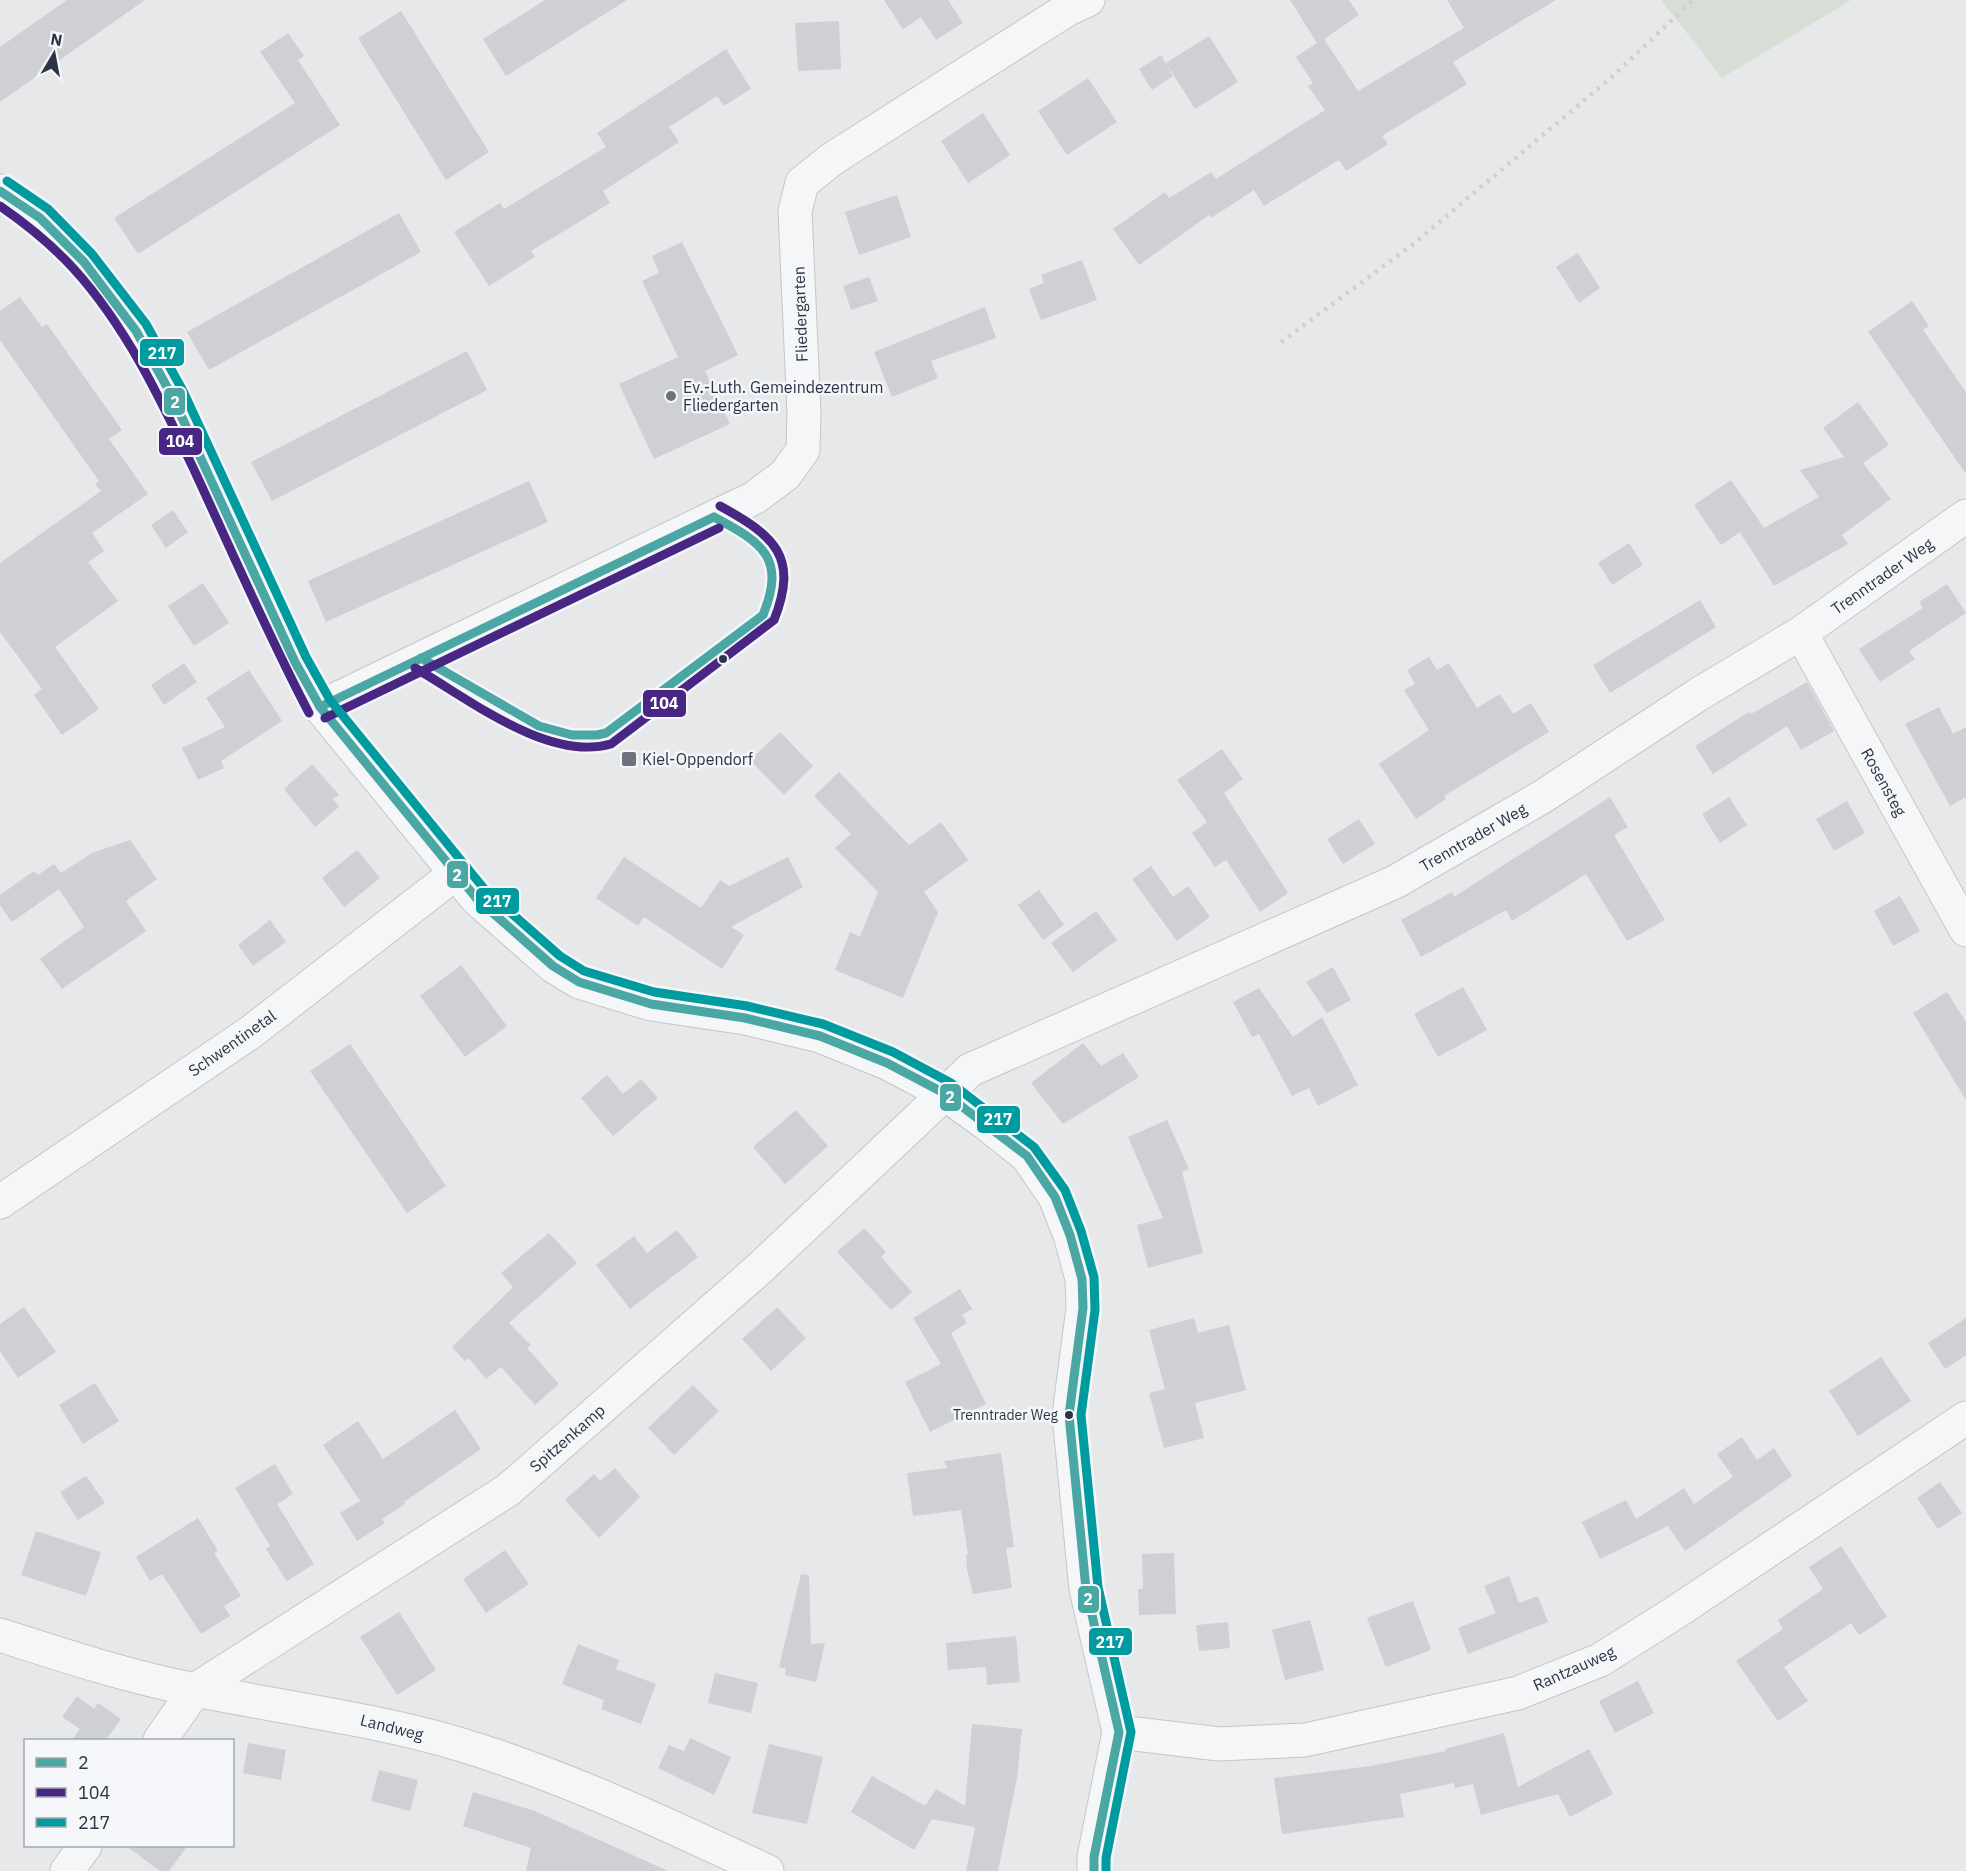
<svg xmlns="http://www.w3.org/2000/svg" width="1966" height="1871" viewBox="0 0 1966 1871" font-family="'IBM Plex Sans',sans-serif">
  <rect width="100%" height="100%" fill="#e6e8ea"/>
  <polygon fill="#d6ded6" points="1661,0 1851,0 1722,78"/>
  <g fill="#ced0d3">
    <polygon points="67,0 145,0 0,102 0,47"/>
    <polygon points="545,0 627,0 506,76 483,39"/>
    <polygon points="884,0 948,0 963,23 936,40 921,17 903,29"/>
    <polygon points="1290,0 1349,0 1359,15 1324,39 1358,91 1464,28 1447,0 1556,0 1453,62 1467,84 1382,136 1388,144 1346,171 1339,160 1264,206 1254,190 1211,218 1209,215 1139,265 1113,229 1165,192 1169,198 1211,172 1216,179 1325,110 1308,86 1313,83 1296,57 1317,43"/>
    <polygon points="401,11 489,152 446,180 358,38"/>
    <polygon points="839,21 841,69 798,71 795,23"/>
    <polygon points="288,33 304,56 298,60 340,125 138,254 114,218 295,103 260,52"/>
    <polygon points="1209,36 1238,82 1195,109 1166,63"/>
    <polygon points="726,49 751,89 724,106 717,96 669,127 679,142 603,191 610,203 531,251 535,257 489,286 454,232 500,203 504,209 606,147 597,133"/>
    <polygon points="1161,55 1173,76 1152,90 1139,69"/>
    <polygon points="1088,78 1117,122 1067,155 1038,111"/>
    <polygon points="983,113 1010,155 968,183 941,141"/>
    <polygon points="897,195 911,237 859,255 845,212"/>
    <polygon points="399,213 421,252 209,370 187,332"/>
    <polygon points="682,242 738,355 705,371 730,424 654,459 619,384 678,357 642,281 659,273 652,256"/>
    <polygon points="1578,253 1600,288 1579,303 1556,267"/>
    <polygon points="1082,260 1097,300 1041,320 1029,289 1044,283 1041,275"/>
    <polygon points="869,277 878,301 851,310 843,286"/>
    <polygon points="20,297 42,327 47,324 122,430 109,439 148,494 92,533 104,551 88,562 118,601 55,647 99,709 62,735 34,695 42,689 0,632 0,563 101,491 95,484 99,481 0,340 0,311"/>
    <polygon points="1912,301 1929,326 1923,330 1966,392 1966,474 1868,332"/>
    <polygon points="985,307 996,338 931,361 938,378 892,397 874,352"/>
    <polygon points="467,351 487,390 272,501 251,462"/>
    <polygon points="1858,402 1889,445 1863,463 1891,499 1842,535 1848,544 1774,586 1740,532 1721,545 1694,505 1731,480 1764,528 1819,497 1800,470 1844,457 1823,428"/>
    <polygon points="529,481 548,522 326,622 308,581"/>
    <polygon points="173,510 188,532 166,548 151,525"/>
    <polygon points="1629,543 1643,565 1612,585 1598,563"/>
    <polygon points="203,583 229,623 194,646 168,606"/>
    <polygon points="1947,584 1966,613 1909,651 1915,659 1880,682 1859,649 1923,608 1919,602"/>
    <polygon points="1700,600 1716,627 1610,693 1593,665"/>
    <polygon points="1429,657 1437,670 1449,663 1477,708 1500,694 1513,714 1531,703 1549,732 1444,796 1446,799 1416,819 1379,764 1429,730 1404,690 1415,684 1407,670"/>
    <polygon points="184,663 197,682 164,705 151,685"/>
    <polygon points="249,670 282,721 221,761 224,768 198,780 182,748 225,727 206,698"/>
    <polygon points="1807,682 1834,731 1801,750 1787,726 1713,774 1695,746 1749,712 1751,714"/>
    <polygon points="1939,707 1953,734 1966,727 1966,797 1950,806 1905,724"/>
    <polygon points="780,732 813,766 784,795 750,760"/>
    <polygon points="1222,749 1243,779 1224,793 1288,893 1260,912 1226,860 1215,867 1192,833 1207,822 1177,780"/>
    <polygon points="312,764 339,795 333,799 339,807 315,827 284,789"/>
    <polygon points="839,772 909,845 941,822 968,860 924,892 938,912 903,998 835,970 850,932 860,937 878,892 835,848 851,834 814,796"/>
    <polygon points="1610,797 1628,827 1614,835 1665,920 1627,941 1586,874 1512,921 1506,910 1421,957 1401,920 1452,892 1454,897"/>
    <polygon points="1729,797 1747,825 1720,843 1702,814"/>
    <polygon points="1847,801 1865,833 1834,851 1816,819"/>
    <polygon points="1359,819 1375,844 1343,864 1327,839"/>
    <polygon points="130,840 157,879 126,901 146,931 62,989 40,959 84,927 59,889 12,922 0,905 0,895 34,871 38,875 54,864 61,873 92,853"/>
    <polygon points="357,850 380,878 344,907 322,878"/>
    <polygon points="624,857 701,908 720,880 729,886 788,857 803,887 731,927 744,935 722,969 644,917 638,926 596,898"/>
    <polygon points="1151,866 1173,897 1188,886 1210,917 1177,941 1132,879"/>
    <polygon points="1039,890 1064,925 1043,940 1018,905"/>
    <polygon points="1900,896 1920,931 1893,946 1874,911"/>
    <polygon points="1096,911 1117,940 1073,972 1051,943"/>
    <polygon points="270,920 286,942 253,966 238,945"/>
    <polygon points="461,965 507,1026 465,1057 420,996"/>
    <polygon points="1333,967 1351,1000 1327,1013 1306,982"/>
    <polygon points="1463,987 1487,1030 1438,1057 1414,1014"/>
    <polygon points="1259,988 1293,1037 1322,1017 1358,1085 1318,1106 1309,1088 1292,1096 1259,1034 1252,1037 1233,1002"/>
    <polygon points="1947,992 1966,1022 1966,1100 1913,1013"/>
    <polygon points="1083,1043 1101,1066 1123,1053 1139,1077 1063,1124 1031,1083"/>
    <polygon points="350,1044 446,1186 407,1213 310,1071"/>
    <polygon points="607,1075 623,1094 641,1079 658,1098 613,1136 581,1098"/>
    <polygon points="796,1110 828,1146 785,1184 753,1147"/>
    <polygon points="1167,1120 1189,1169 1182,1172 1203,1253 1148,1268 1137,1225 1163,1218 1128,1137"/>
    <polygon points="864,1228 886,1252 881,1257 912,1292 891,1310 837,1252"/>
    <polygon points="677,1230 698,1257 630,1309 596,1265 634,1236 647,1253"/>
    <polygon points="549,1233 577,1263 509,1323 531,1345 527,1348 559,1384 535,1405 501,1367 486,1379 469,1358 465,1361 452,1347 513,1287 501,1273"/>
    <polygon points="960,1289 972,1309 962,1315 967,1323 951,1333 986,1404 930,1432 905,1382 941,1364 913,1318"/>
    <polygon points="24,1307 56,1352 18,1378 0,1351 0,1324"/>
    <polygon points="777,1307 806,1338 771,1371 742,1339"/>
    <polygon points="1194,1318 1198,1333 1229,1325 1246,1390 1195,1403 1204,1438 1164,1448 1149,1393 1165,1389 1149,1330"/>
    <polygon points="1966,1318 1966,1355 1945,1369 1928,1343"/>
    <polygon points="1881,1357 1911,1401 1858,1436 1829,1391"/>
    <polygon points="95,1383 119,1421 83,1444 59,1405"/>
    <polygon points="693,1385 719,1411 674,1455 648,1428"/>
    <polygon points="455,1410 481,1449 404,1502 405,1504 382,1519 385,1523 357,1541 340,1513 360,1501 323,1445 358,1421 383,1459"/>
    <polygon points="1742,1437 1757,1460 1774,1448 1792,1476 1685,1551 1668,1526 1600,1559 1582,1522 1626,1500 1636,1519 1684,1488 1694,1504 1733,1477 1717,1454"/>
    <polygon points="1001,1453 1014,1547 1006,1548 1012,1588 973,1594 967,1570 966,1555 968,1554 961,1510 913,1516 907,1473 947,1468 944,1461"/>
    <polygon points="275,1464 293,1494 277,1504 314,1564 287,1581 266,1549 270,1546 235,1488"/>
    <polygon points="615,1468 640,1497 599,1538 565,1500 594,1474 600,1481"/>
    <polygon points="86,1476 105,1503 78,1520 60,1492"/>
    <polygon points="1940,1482 1962,1513 1938,1529 1917,1498"/>
    <polygon points="198,1518 218,1551 214,1553 241,1596 224,1606 230,1616 201,1634 162,1574 150,1581 136,1557"/>
    <polygon points="36,1531 101,1552 86,1596 21,1575"/>
    <polygon points="1841,1546 1887,1617 1859,1635 1851,1623 1784,1667 1808,1701 1778,1721 1736,1661 1783,1629 1778,1620 1823,1589 1809,1567"/>
    <polygon points="505,1550 529,1584 486,1613 463,1579"/>
    <polygon points="1174,1553 1176,1614 1139,1615 1138,1589 1143,1589 1142,1554"/>
    <polygon points="801,1574 809,1575 811,1644 825,1643 816,1682 785,1675 786,1669 779,1667"/>
    <polygon points="1509,1576 1519,1603 1538,1596 1548,1622 1468,1654 1458,1628 1496,1613 1484,1586"/>
    <polygon points="1413,1601 1431,1650 1386,1667 1367,1618"/>
    <polygon points="399,1612 436,1670 397,1695 360,1637"/>
    <polygon points="1310,1620 1324,1670 1285,1680 1272,1630"/>
    <polygon points="1228,1622 1230,1648 1199,1651 1196,1625"/>
    <polygon points="1016,1636 1020,1682 987,1685 986,1667 948,1670 946,1643"/>
    <polygon points="578,1644 619,1660 616,1669 656,1684 641,1724 601,1709 604,1700 562,1684"/>
    <polygon points="715,1673 758,1683 751,1713 708,1703"/>
    <polygon points="1638,1681 1654,1713 1615,1733 1599,1701"/>
    <polygon points="77,1696 94,1709 98,1703 121,1719 106,1740 72,1740 80,1729 62,1717"/>
    <polygon points="972,1724 1022,1729 1017,1778 998,1871 966,1871 975,1827 932,1819 914,1850 851,1812 872,1776 925,1806 936,1789 965,1806"/>
    <polygon points="1504,1733 1518,1787 1589,1749 1613,1794 1570,1817 1558,1794 1481,1815 1473,1784 1455,1788 1454,1783 1400,1794 1404,1817 1282,1834 1274,1778 1371,1766 1446,1751 1445,1749"/>
    <polygon points="690,1738 731,1757 714,1795 658,1768 669,1745 684,1751"/>
    <polygon points="248,1743 286,1750 281,1780 243,1773"/>
    <polygon points="769,1744 823,1757 807,1824 752,1813"/>
    <polygon points="379,1770 418,1780 410,1811 371,1801"/>
    <polygon points="473,1792 535,1811 668,1871 526,1871 531,1848 463,1826"/>
    <polygon points="125,1845 188,1845 169,1871 160,1871"/>
  </g>
  <g fill="none" stroke-linecap="round" stroke-linejoin="round">
    <g stroke="#c4c6c8" stroke-width="35">
      <g id="minor">
        <polyline points="0,191 40,218 84,262 136,331 172,396 295,662 320,707 477,899 553,966 579,982 651,1004 745,1018 820,1036 887,1063 944,1093 988,1125 1027,1156 1055,1197 1070,1235 1082,1279 1083,1308 1069,1415 1086,1589 1119,1732 1094,1857 1094,1871"/>
        <polyline points="1801,633 1966,930"/>
        <polyline points="320,707 754,498 785,475 803,450 804,413 795,211 802,183 832,159 1068,9 1088,0"/>
        <polyline points="0,1202 251,1032 456,873"/>
        <path d="M0 1635C65 1656 129 1677 196 1690 285 1708 375 1719 462 1745 567 1777 668 1825 767 1871"/>
        <polyline points="1119,1732 1219,1744 1305,1740 1518,1693 1600,1660 1676,1612 1966,1418"/>
        <polyline points="160,1740 195,1690 508,1490 759,1269 970,1070 1395,882 1542,797 1699,694 1801,633 1966,516"/>
        <polyline points="67,1871 85,1846"/>
      </g>
    </g>
    <use href="#minor" stroke="#f5f6f7" stroke-width="33"/>
    <polyline stroke="#cecfd2" stroke-width="4.5" stroke-dasharray="3 6" stroke-linecap="butt" points="1281,342 1412,245 1612,77 1693,0"/>
    <g stroke="#f4f6f9" stroke-width="14">
      <g id="bus-1">
        <polyline points="0,191 40,218 84,262 136,331 172,396 295,662 320,707 477,899 553,966 579,982 651,1004 745,1018 820,1036 887,1063 944,1093 1027,1156 1055,1197 1070,1235 1082,1279 1083,1308 1069,1415 1086,1589 1119,1732 1094,1857 1094,1871"/>
        <path d="M421 658 539 726 572 735H597L606 733 763 615C786 558 763 543 714 517"/>
        <polyline points="320,707 714,517"/>
      </g>
    </g>
    <g stroke="#f4f6f9" stroke-width="14">
      <g id="bus-2">
        <path d="M0 206C26 224 51 244 73 268 127 327 162 402 196 474 233 554 268 635 309 713"/>
        <path d="M415 668C469 699 548 762 611 744L774 620C799 557 775 536 720 506"/>
        <polyline points="325,718 719,528"/>
      </g>
    </g>
    <g stroke="#f4f6f9" stroke-width="14">
      <polyline id="bus-3" points="7,181 48,209 92,254 146,324 183,391 306,657 330,700 486,891 560,956 584,971 654,992 747,1006 823,1024 893,1052 951,1083 1034,1147 1065,1190 1081,1231 1094,1277 1095,1310 1081,1415 1098,1587 1131,1732 1106,1858 1106,1871"/>
    </g>
    <use href="#bus-1" stroke="#4aa7a3" stroke-width="9"/>
    <use href="#bus-2" stroke="#482683" stroke-width="9"/>
    <use href="#bus-3" stroke="#009b9f" stroke-width="9"/>
  </g>
  <g fill="#6c737f" stroke="#f4f6f9" stroke-width="2">
    <circle cx="671" cy="396" r="6"/>
    <rect x="621" y="751" width="16" height="16" rx="3"/>
  </g>
  <g fill="#2b3445" stroke="#f4f6f9" stroke-width="2">
    <circle cx="723" cy="659" r="5"/>
    <circle cx="1069" cy="1415" r="5"/>
  </g>
  <g text-anchor="middle" dominant-baseline="central" stroke-width="5" stroke-linejoin="round" paint-order="stroke">
    <g font-size="14" fill="#2b3445" stroke="#f4f6f9" text-anchor="end">
      <text x="1058" y="1415">Trenntrader Weg</text>
    </g>
    <g font-size="16" fill="#2b3445" stroke="#f4f6f9">
      <text transform="translate(800 314) rotate(-92)">Fliedergarten</text>
      <text transform="translate(1882 576) rotate(-35)">Trenntrader Weg</text>
      <text transform="translate(1884 782) rotate(61)">Rosensteg</text>
      <text transform="translate(1473 837) rotate(-30)">Trenntrader Weg</text>
      <text transform="translate(232 1043) rotate(-35)">Schwentinetal</text>
      <text transform="translate(567 1438) rotate(-41)">Spitzenkamp</text>
      <text transform="translate(1574 1668) rotate(-24)">Rantzauweg</text>
      <text transform="translate(392 1727) rotate(14)">Landweg</text>
    </g>
    <g font-size="16" fill="#2b3445" stroke="#f4f6f9" text-anchor="start">
      <text x="683" y="387">Ev.-Luth. Gemeindezentrum<tspan x="683" dy="18">Fliedergarten</tspan></text>
      <text x="642" y="759">Kiel-Oppendorf</text>
    </g>
  </g>
  <g stroke="#f4f6f9" stroke-width="2">
    <rect x="139" y="338" width="46" height="29" rx="6" fill="#009b9f"/>
    <rect x="163" y="387" width="23" height="29" rx="6" fill="#4aa7a3"/>
    <rect x="158" y="427" width="45" height="29" rx="6" fill="#482683"/>
    <rect x="642" y="689" width="45" height="29" rx="6" fill="#482683"/>
    <rect x="446" y="860" width="23" height="29" rx="6" fill="#4aa7a3"/>
    <rect x="475" y="887" width="45" height="28" rx="6" fill="#009b9f"/>
    <rect x="939" y="1083" width="23" height="29" rx="6" fill="#4aa7a3"/>
    <rect x="976" y="1105" width="45" height="29" rx="6" fill="#009b9f"/>
    <rect x="1077" y="1585" width="23" height="29" rx="6" fill="#4aa7a3"/>
    <rect x="1088" y="1627" width="45" height="29" rx="6" fill="#009b9f"/>
  </g>
  <g font-size="16" text-anchor="middle" font-weight="bold" fill="#fff">
    <text x="162" y="359">217</text>
    <text x="175" y="408">2</text>
    <text x="180" y="447">104</text>
    <text x="664" y="709">104</text>
    <text x="457" y="881">2</text>
    <text x="497" y="907">217</text>
    <text x="950" y="1103">2</text>
    <text x="998" y="1125">217</text>
    <text x="1088" y="1605">2</text>
    <text x="1110" y="1648">217</text>
  </g>
  <rect x="24" y="1739" width="210" height="108" fill="#f4f6f9" stroke="#a4a8b1" stroke-width="1.5"/>
  <rect x="36" y="1758" width="30" height="9" fill="#4aa7a3" stroke="#a4a8b1" stroke-width="1.5"/>
  <text x="78" y="1769" font-size="18" fill="#2b3445">2</text>
  <rect x="36" y="1788" width="30" height="9" fill="#482683" stroke="#a4a8b1" stroke-width="1.5"/>
  <text x="78" y="1799" font-size="18" fill="#2b3445">104</text>
  <rect x="36" y="1818" width="30" height="9" fill="#009b9f" stroke="#a4a8b1" stroke-width="1.5"/>
  <text x="78" y="1829" font-size="18" fill="#2b3445">217</text>
  <g transform="translate(54 54) rotate(10)" stroke="#f4f6f9" stroke-width="4.5" paint-order="stroke">
  <path d="M0-4.5L10 22L0 15L-10 22Z" fill="#2b3445"/>
  <text y="-9" font-size="16" font-weight="bold" text-anchor="middle" fill="#2b3445">N</text>
  </g>
</svg>
